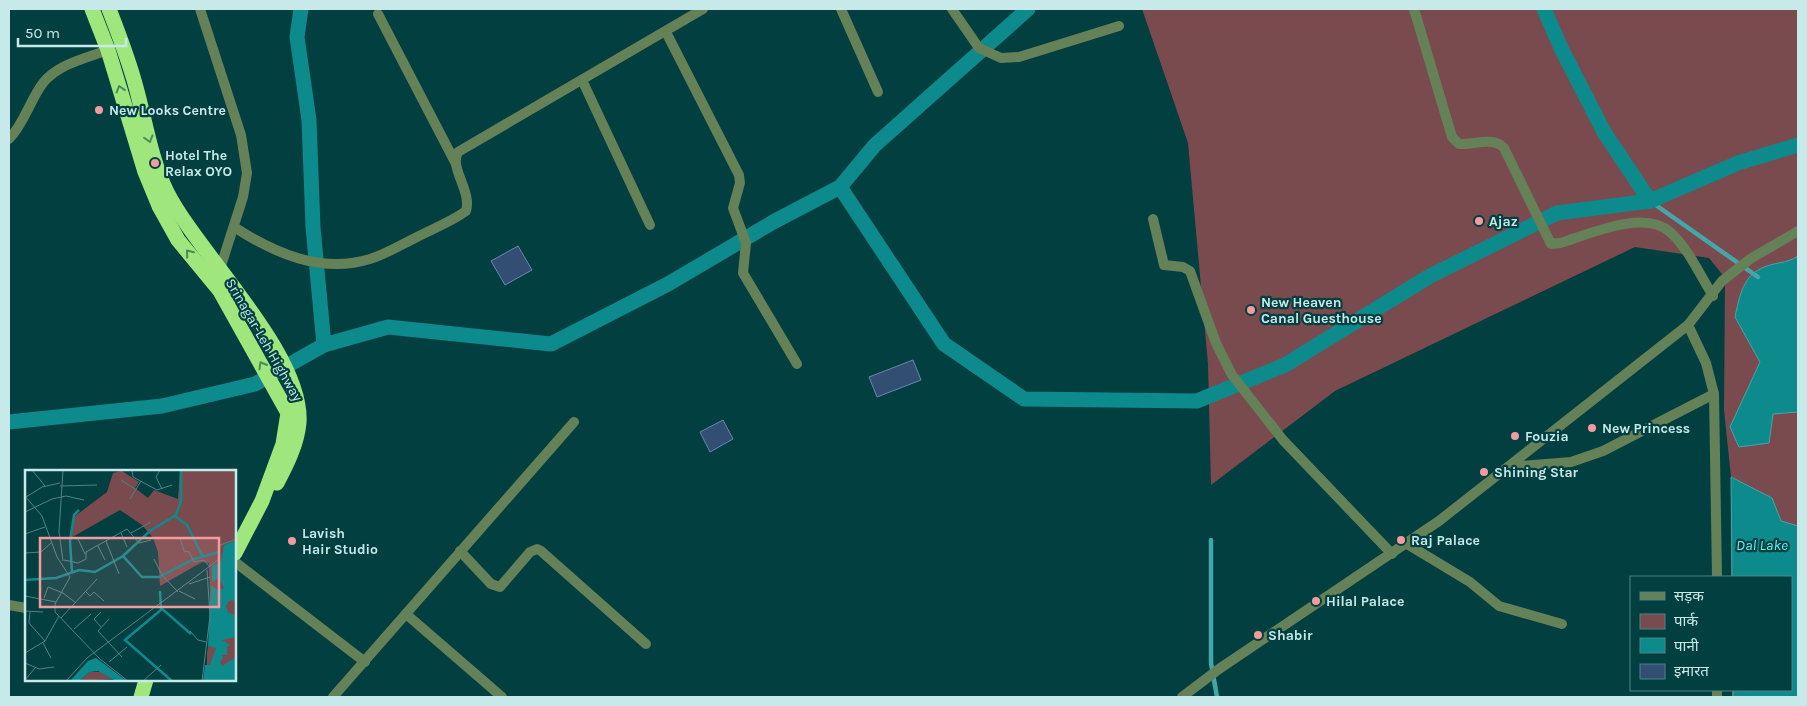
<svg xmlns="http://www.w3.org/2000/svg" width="1807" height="706" viewBox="0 0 1807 706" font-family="Karla,'Noto Sans Devanagari',sans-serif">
  <rect width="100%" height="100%" fill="#013f40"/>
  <polygon fill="#7a4b4e" points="1142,9 1798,9 1798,697 1732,697 1732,690 1791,690 1791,577 1731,577 1731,477 1724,410 1725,278 1709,258 1635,247 1335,391 1211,485 1208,364 1188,143"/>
  <g fill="#0c8a8c" stroke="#44a6a8">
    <path d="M1798 256V412L1773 414 1769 443 1739 447 1730 427 1760 362 1735 317C1739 299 1742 278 1760 269 1772 262 1787 264 1798 256Z"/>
    <polygon points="1731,477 1772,498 1781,521 1798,526 1798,697 1733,697 1733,690 1791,690 1791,577 1732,577"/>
  </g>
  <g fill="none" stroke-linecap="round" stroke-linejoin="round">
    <g stroke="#44a6a8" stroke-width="4.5">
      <polyline points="1650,201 1758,277"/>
      <polyline points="1211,540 1211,663 1217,697"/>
    </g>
    <g stroke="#0c8a8c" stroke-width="15">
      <polyline points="301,9 297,37 309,120 313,227 324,345"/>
      <polyline points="1544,9 1561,48 1604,132 1650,201"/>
      <polyline points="840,187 944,344 1024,399 1197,401 1285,365 1430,276 1557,213 1650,201 1738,163 1798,145"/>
      <polyline points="9,422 162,406 255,384 324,345 388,327 551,344 668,284 775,221 840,187 875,145 1028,9"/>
    </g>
  </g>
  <g fill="#334e73" stroke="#6a87b0">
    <polygon points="518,246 532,270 505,285 491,261"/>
    <polygon points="913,360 921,380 877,397 869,377"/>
    <polygon points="723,420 733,439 710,452 700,432"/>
  </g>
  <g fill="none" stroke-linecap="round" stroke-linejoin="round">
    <g stroke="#648157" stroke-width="10">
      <polyline points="200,9 241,135 247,173 243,197 219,272"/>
      <polyline points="841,9 878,92"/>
      <polyline points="952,9 979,48 1001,58 1019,57 1119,26"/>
      <path d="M1414 9 1452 137 1459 144C1473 145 1493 136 1504 148L1551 244 1560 243C1590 234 1644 209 1670 232 1688 248 1700 275 1713 296"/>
      <polyline points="378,14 456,164"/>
      <polyline points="666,32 739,175 740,183 733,208 746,243 743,273 797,364"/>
      <polyline points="582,80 650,225"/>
      <path d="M9 139C24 124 30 100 43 83 58 64 86 58 108 50"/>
      <polyline points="1153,219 1164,265 1183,267 1190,271 1216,343 1232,375 1283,440 1392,554"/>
      <path d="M234 227C274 253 321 274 370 259 386 254 401 245 415 238 432 229 451 222 466 211 472 191 449 168 458 152L703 9"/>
      <polyline points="1688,325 1706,363 1714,394 1717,577"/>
      <polyline points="1508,467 1571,462 1603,451 1714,394"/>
      <polyline points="1407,544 1470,582 1499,606 1562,624"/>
      <polyline points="460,551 491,584 500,587 530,552 537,549 541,551 646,644"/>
      <polyline points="235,562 365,662"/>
      <polyline points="9,605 26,608"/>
      <polyline points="406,614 502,697"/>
      <polyline points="333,697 574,422"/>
      <polyline points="1182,697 1219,669 1439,521 1688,325 1722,281 1750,259 1798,231"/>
      <polyline points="1717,697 1717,690"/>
    </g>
    <g stroke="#9fe77d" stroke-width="15">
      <polyline points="92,9 108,50 145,172 159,206 178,240 220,291 288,413 283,444 262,501 235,553"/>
      <path d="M109 9C118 32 127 56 134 80 145 117 150 158 167 192 198 254 304 354 299 423 297 444 287 464 277 483"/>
      <polyline points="141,697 146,680"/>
    </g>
  </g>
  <defs><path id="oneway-chevron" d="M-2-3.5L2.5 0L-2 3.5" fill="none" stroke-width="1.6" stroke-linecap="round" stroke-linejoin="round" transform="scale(1.25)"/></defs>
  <g stroke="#488b5b">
    <use href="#oneway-chevron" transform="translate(120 89) rotate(-107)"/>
    <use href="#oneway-chevron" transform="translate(149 139) rotate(74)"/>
    <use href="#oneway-chevron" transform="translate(189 253) rotate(-129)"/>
    <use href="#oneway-chevron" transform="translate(262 365) rotate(-120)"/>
  </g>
  <g fill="#f49b9f" stroke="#013f40" stroke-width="2">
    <circle cx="99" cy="110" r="5"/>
    <circle cx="155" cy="163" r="5"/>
    <circle cx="1479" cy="221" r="5"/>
    <circle cx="1251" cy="310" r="5"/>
    <circle cx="1592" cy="428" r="5"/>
    <circle cx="1515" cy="436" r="5"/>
    <circle cx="1484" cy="472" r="5"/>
    <circle cx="1401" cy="540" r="5"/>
    <circle cx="292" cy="541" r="5"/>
    <circle cx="1316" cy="601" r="5"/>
    <circle cx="1258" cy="635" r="5"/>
  </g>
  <g text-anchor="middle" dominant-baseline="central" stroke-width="4.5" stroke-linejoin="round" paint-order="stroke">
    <g font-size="14" font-weight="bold" fill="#c8e9e9" stroke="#013f40" text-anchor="start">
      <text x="109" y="110">New Looks Centre</text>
      <text x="165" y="155">Hotel The<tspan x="165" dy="16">Relax OYO</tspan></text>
      <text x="1489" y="221">Ajaz</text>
      <text x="1261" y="302">New Heaven<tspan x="1261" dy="16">Canal Guesthouse</tspan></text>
      <text x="1602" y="428">New Princess</text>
      <text x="1525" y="436">Fouzia</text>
      <text x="1494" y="472">Shining Star</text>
      <text x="302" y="533">Lavish<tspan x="302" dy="16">Hair Studio</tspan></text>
      <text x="1411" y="540">Raj Palace</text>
      <text x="1326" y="601">Hilal Palace</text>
      <text x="1268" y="635">Shabir</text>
    </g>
    <g font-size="14" fill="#c8e9e9" stroke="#013f40">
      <text transform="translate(264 340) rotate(60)">Srinagar-Leh Highway</text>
    </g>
    <g font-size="15" font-style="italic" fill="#5ff5f7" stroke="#013f40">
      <text x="1762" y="545">Dal Lake</text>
    </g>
  </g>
  <g transform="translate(25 470)">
    <rect width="211" height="211" fill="#013f40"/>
    <path d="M155 0H211V202L182 211V183L186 161 184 93 177 92 135 116 133 82 128 68 117 55 95 40 44 69 50 46 82 22 88 3 97 1 114 12 110 18 123 28 129 20 153 29ZM65 202H77L88 209 54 211Z" fill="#7a4b4e"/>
    <path d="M211 71V130L204 131 201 136 203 142 211 146V167L197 170 205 175 202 177V185H197L198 188 195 192 197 196 211 187V211H178L180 195H185L191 178 183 176 186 115 193 120 199 118 194 108 187 112V96L196 91 199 75ZM71 188 102 211H91L73 201 65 202 54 211H45L63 191Z" fill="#0c8a8c"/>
    <path fill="none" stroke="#0c8a8c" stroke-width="2.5" d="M150 46 162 55 178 87M98 86 117 107H134L169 89 194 82M47 102 45 71 49 45 54 40M0 110 31 108 54 100 70 102 98 86 125 61 151 45 156 31V0M135 121 136 138 166 164M137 139 100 170 147 211"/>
    <path fill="none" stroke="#518384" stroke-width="1" d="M7 0 20 16M38 0 34 62 38 91M107 0 108 7 132 20 147 15M135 0 131 7 137 19M96 10 110 19M35 16 72 15M0 26 17 46 32 87 45 107 30 134V142L75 189 103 211M1 27 17 17 35 13M105 29 116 11M0 42 27 29 41 26 59 30M96 63 102 77M106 63 126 52M0 64 20 57M155 68 159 81 164 82 169 92 179 90 185 97M53 69 60 84M81 71 94 104M73 76 80 90M0 83 16 82 26 73M129 89 137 105 153 122M39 90 53 93 61 89V82L102 59 114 73 126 70M164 114 185 107M154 121 170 129M61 122 65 126 69 122 79 131M0 126 31 132M19 128 23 117 38 123 51 133M0 141 18 142M5 142 4 153 20 171M36 148 72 109M84 149 73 161 97 187M76 157 69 149 76 142M49 159 66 144M165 161 173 170 181 172M18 173 26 188M0 183 20 171 34 146M84 192 102 177M0 193 14 199 29 197M0 210 10 198M41 211 62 188 193 90 195 75 212 69M118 211 136 195M177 211 185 146 182 100"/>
    <path fill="#f49b9f" fill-opacity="0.15" stroke="#f49b9f" stroke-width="2.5" d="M15 68H194V137H15Z"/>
    <rect width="211" height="211" fill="none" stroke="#c8e9e9" stroke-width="2.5"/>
  </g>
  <rect width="1807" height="706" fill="none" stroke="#c8e9e9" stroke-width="20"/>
  <rect x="1630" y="576" width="162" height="115" fill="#013f40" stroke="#518384"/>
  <rect x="1640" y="592" width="25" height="8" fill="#648157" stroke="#518384"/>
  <text x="1674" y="601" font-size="15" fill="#c8e9e9">सड़क</text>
  <rect x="1640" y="614" width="25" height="15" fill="#7a4b4e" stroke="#518384"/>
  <text x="1674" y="626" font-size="15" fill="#c8e9e9">पार्क</text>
  <rect x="1640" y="638" width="25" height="15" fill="#0c8a8c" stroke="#518384"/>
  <text x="1674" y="651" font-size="15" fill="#c8e9e9">पानी</text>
  <rect x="1640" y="664" width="25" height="15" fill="#334e73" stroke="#518384"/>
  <text x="1674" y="676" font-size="15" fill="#c8e9e9">इमारत</text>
  <path d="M18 38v8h108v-8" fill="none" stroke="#c8e9e9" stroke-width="2.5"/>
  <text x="25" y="38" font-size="15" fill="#c8e9e9" stroke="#013f40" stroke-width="4" paint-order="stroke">50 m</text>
</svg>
